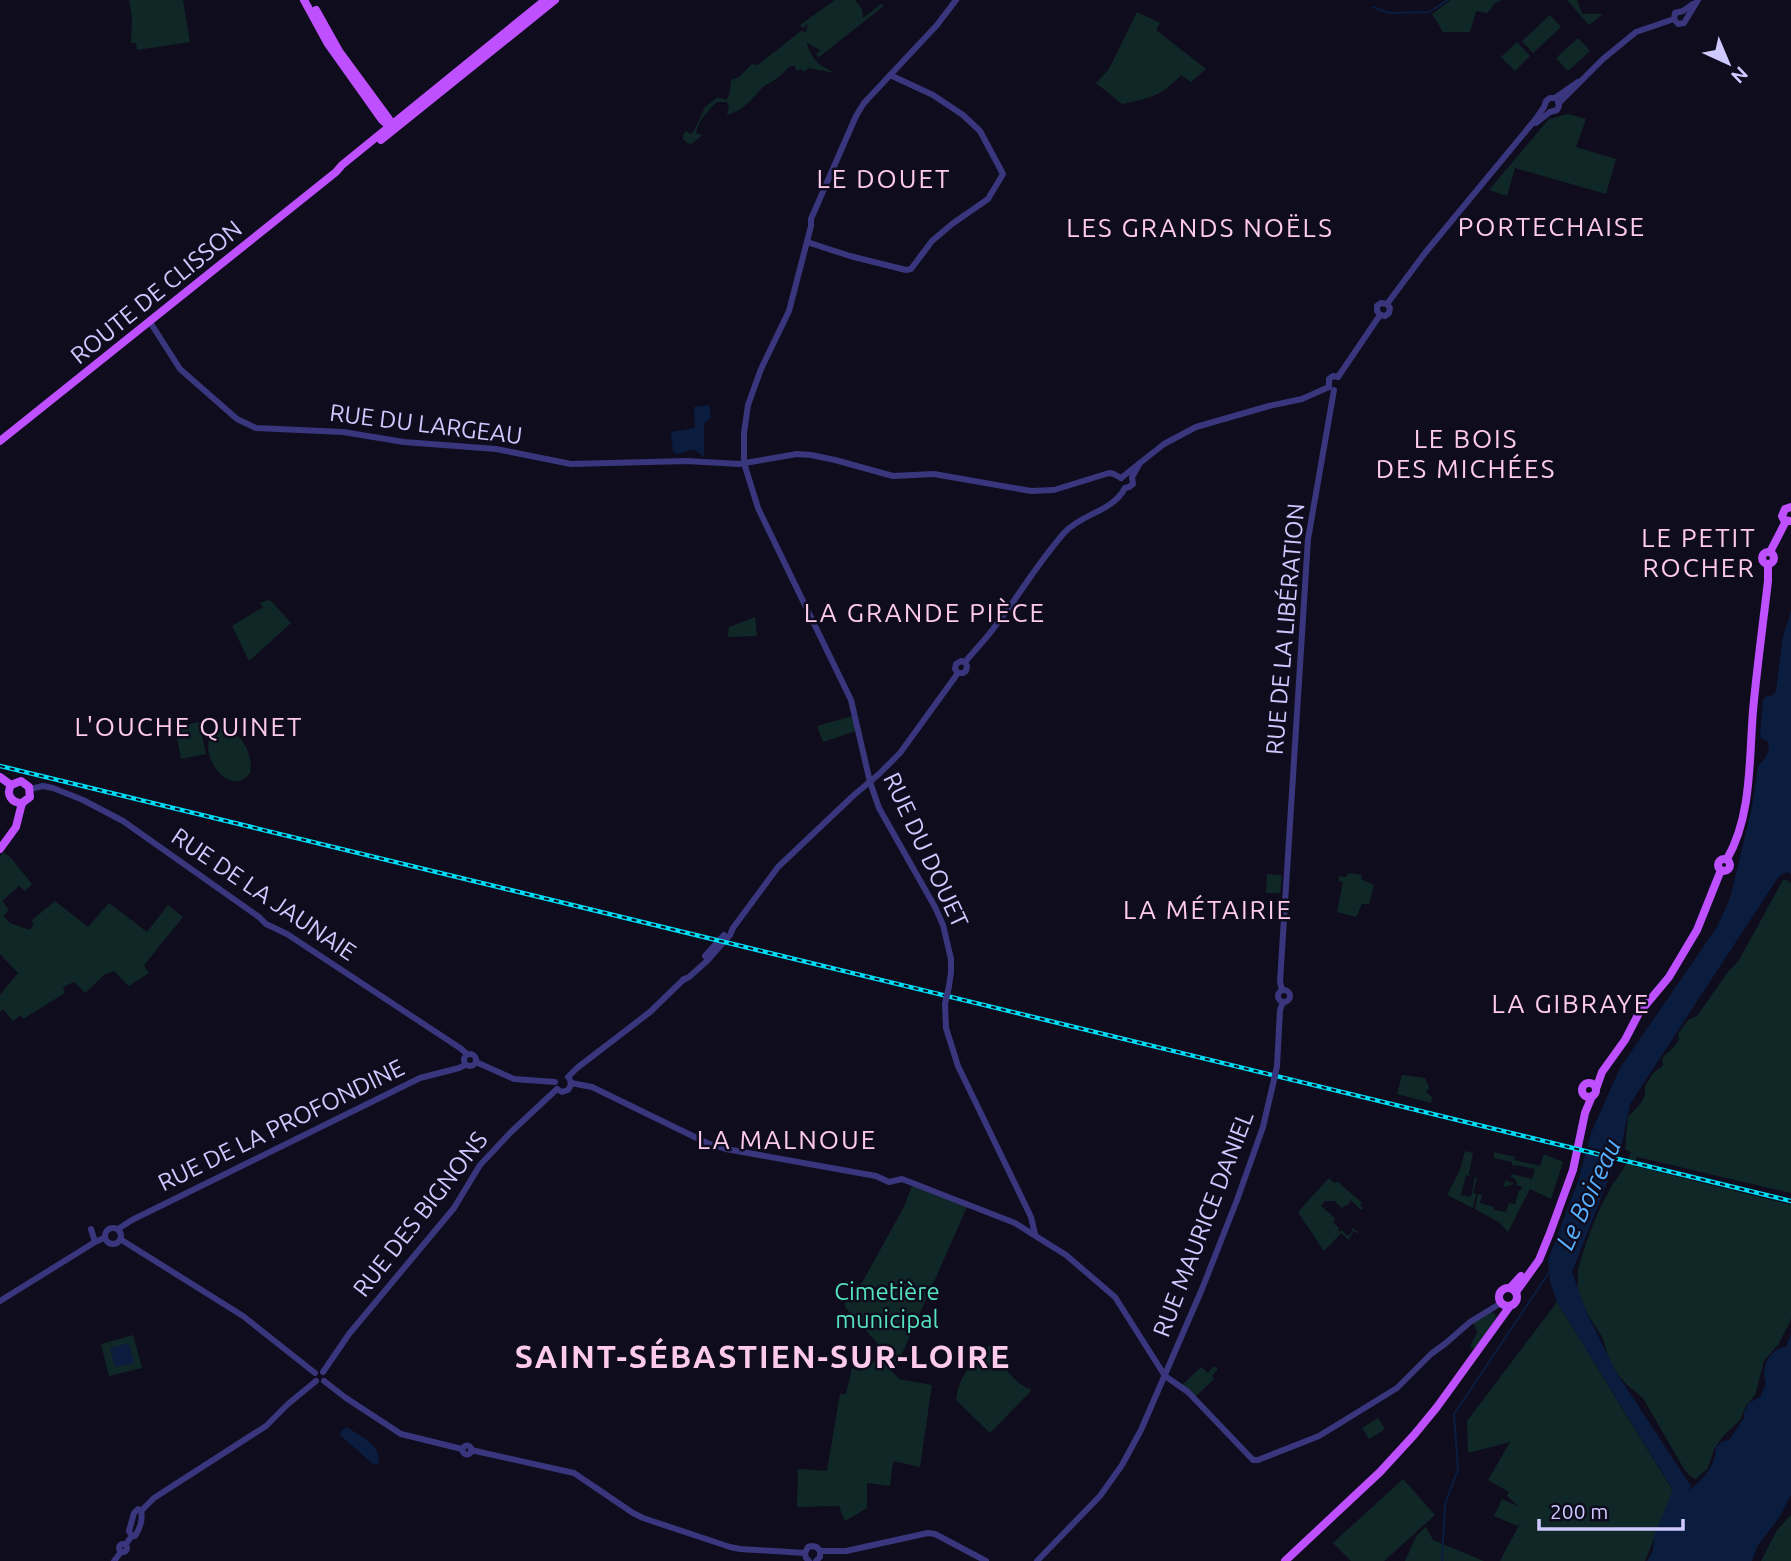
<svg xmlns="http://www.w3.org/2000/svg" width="1791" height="1561" viewBox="0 0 1791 1561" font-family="Ubuntu,sans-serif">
  <rect width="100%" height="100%" fill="#0f0c1e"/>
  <g fill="#0f2827">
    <polygon points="129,0 183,0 190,42 137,50 136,43 131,43 132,18"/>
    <path d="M835 0H855L862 9 863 18 881 4 884 6 819 57 816 54 821 50 812 46 807 42C808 51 815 62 823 67 827 69 831 70 834 73L809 68 804 72 802 69 797 71 794 66H790C785 72 779 77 773 81 770 83 765 85 763 87 752 98 744 111 727 115L729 106 727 102H717C708 110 698 121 696 133L702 135 692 144 687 143 683 139V135L686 131 690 134 694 131 705 107 718 97 726 100 729 96 731 80 739 77 752 64 758 65 801 31 806 32 808 24 803 28 800 25Z"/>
    <polygon points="1451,0 1502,0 1495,3 1487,13 1476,11 1470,32 1443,32 1432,14"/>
    <polygon points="1567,0 1577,0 1582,14 1603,14 1589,25"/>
    <path d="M1137 12 1160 23 1156 30 1206 69 1191 82 1181 75C1159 98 1151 97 1122 104L1096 83 1109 69Z"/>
    <polygon points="1550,15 1561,27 1533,53 1522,41"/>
    <polygon points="1578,38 1590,51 1568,71 1556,58"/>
    <polygon points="1517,42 1530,56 1515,71 1501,57"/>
    <polygon points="1568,114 1586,119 1576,147 1616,159 1606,194 1515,168 1507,196 1489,190 1549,119"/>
    <polygon points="268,600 272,602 291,623 249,661 232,626 263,607 260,603"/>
    <polygon points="755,617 757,636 728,637 729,627"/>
    <polygon points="853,716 856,731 823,742 817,726"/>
    <polygon points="199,722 206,754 181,759 175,727"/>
    <path d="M223 728C241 731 254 755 250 773 227 804 186 738 223 728Z"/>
    <polygon points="3,852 11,858 32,884 25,891 19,886 2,901 9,910 3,916 10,923 30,930 34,924 31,921 55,901 88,927 109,903 147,932 168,905 183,917 144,965 149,973 129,986 114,971 105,974 85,993 74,982 63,987 65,993 23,1019 21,1015 13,1021 3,1009 0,1012 0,995 18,973 0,954 0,858"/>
    <polygon points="1349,873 1362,875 1361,879 1374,885 1369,904 1362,904 1356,917 1337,912 1343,882 1339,881 1339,876 1346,877"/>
    <polygon points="1267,874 1280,875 1282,876 1280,893 1266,893"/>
    <path d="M1783 880H1787L1791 883V1193L1637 1157 1634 1166 1791 1205V1318L1789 1324 1778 1345 1764 1361 1755 1395 1746 1406 1740 1420 1724 1435 1714 1449 1708 1468 1696 1479 1690 1476 1684 1469 1643 1398 1627 1385 1616 1372 1609 1358 1602 1337 1586 1311 1578 1291V1269L1586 1243 1598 1212 1611 1187 1624 1168 1631 1152 1625 1149 1628 1117C1636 1108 1647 1101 1645 1086L1654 1072 1663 1066 1662 1058 1672 1049 1679 1040 1678 1034 1688 1020 1697 1016 1728 972 1739 960Z"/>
    <polygon points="1402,1075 1425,1078 1429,1088 1426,1092 1432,1097 1431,1103 1397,1094"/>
    <polygon points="1465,1151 1473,1153 1469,1173 1470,1176 1466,1175 1461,1195 1471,1197 1475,1177 1477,1178 1473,1193 1476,1194 1473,1208 1447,1195 1460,1170"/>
    <polygon points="1494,1152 1515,1157 1514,1160 1540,1166 1544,1154 1563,1162 1551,1199 1530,1189 1508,1232 1500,1223 1475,1209 1478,1194 1482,1195 1480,1203 1494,1207 1494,1210 1506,1212 1509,1203 1515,1204 1519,1190 1521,1190 1522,1187 1513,1184 1504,1187 1505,1180 1517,1185 1517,1182 1514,1178 1510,1177 1512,1174 1532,1179 1535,1169 1515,1165 1512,1166 1512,1162 1494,1158"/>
    <polygon points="1329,1178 1334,1183 1338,1182 1362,1203 1360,1206 1363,1208 1361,1210 1351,1200 1347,1206 1345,1205 1342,1208 1335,1201 1325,1201 1321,1206 1335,1218 1333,1223 1339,1228 1338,1229 1340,1232 1342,1230 1346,1235 1349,1235 1353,1231 1351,1229 1353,1228 1358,1232 1357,1233 1354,1231 1349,1238 1350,1241 1341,1233 1324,1251 1298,1212"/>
    <polygon points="912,1186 967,1207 897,1365 845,1307 845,1302 863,1281 904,1207"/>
    <polygon points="1557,1302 1673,1491 1645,1561 1500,1561 1525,1514 1518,1526 1494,1516 1502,1499 1519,1507 1507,1496 1509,1492 1488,1480 1510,1442 1468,1453 1467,1421"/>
    <polygon points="1489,1312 1494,1313 1496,1317 1490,1328 1474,1349 1470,1346 1478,1331 1474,1328 1476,1326 1472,1323"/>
    <polygon points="133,1335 142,1368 109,1376 101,1344"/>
    <path d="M992 1343 1007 1358 1004 1362C1005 1372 1021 1387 1031 1389L1030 1392 990 1433 956 1400C960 1372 973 1363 992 1343Z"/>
    <polygon points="879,1357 899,1379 932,1385 920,1467 893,1461 890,1486 867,1483 867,1508 845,1521 839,1506 797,1507 798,1469 827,1471 840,1394 846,1394 852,1368 861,1371"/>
    <polygon points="1214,1366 1218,1369 1212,1376 1214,1379 1195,1397 1182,1385 1201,1367 1208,1373"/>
    <polygon points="1378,1418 1385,1429 1369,1439 1362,1428"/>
    <polygon points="1403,1479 1435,1515 1384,1561 1351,1561 1333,1543"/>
    <polygon points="1791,1515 1791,1561 1761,1561 1777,1530"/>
    <polygon points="1426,1527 1433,1540 1484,1561 1405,1561 1417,1535"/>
  </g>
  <g fill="#0a1d3f">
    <polygon points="709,405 711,418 704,423 704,457 694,449 677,454 673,452 671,432 695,428 694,407"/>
    <path d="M1791 611V874L1787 872 1779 876 1630 1104 1621 1147 1572 1272 1586 1311 1616 1372 1691 1486 1688 1491C1702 1481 1716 1466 1716 1447L1723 1441 1729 1440 1744 1418V1412L1749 1403 1760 1397 1766 1384C1760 1369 1768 1349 1786 1347L1791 1334V1495L1780 1516 1757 1547 1752 1561H1647L1653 1551 1654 1536 1673 1490 1557 1302 1550 1282 1548 1260 1578 1181 1591 1133 1620 1068 1717 927 1730 898 1752 807 1758 766 1765 758 1769 750 1768 742 1760 737 1763 700 1765 697 1773 695 1776 691 1783 637Z"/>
    <polygon points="129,1343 134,1363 115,1367 110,1348"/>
    <path d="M347 1427C363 1438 379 1443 379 1463L374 1465 340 1435 341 1431Z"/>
  </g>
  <polygon fill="#0f0c1e" points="1584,1146 1622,1155 1619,1161 1583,1152"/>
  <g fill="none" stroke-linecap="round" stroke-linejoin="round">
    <g stroke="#0a1d3f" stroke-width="2">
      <polyline points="1373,7 1389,13 1429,12 1448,0"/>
      <polyline points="1442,1561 1445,1504 1458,1469 1454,1414 1550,1271"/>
    </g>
    <g stroke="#39367e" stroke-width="6">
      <polyline points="1674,19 1678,24 1684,23 1698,0"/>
      <polyline points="1674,19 1675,13 1683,11 1693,4"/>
      <polyline points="1559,103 1603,59 1636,32 1674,19"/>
      <polyline points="1536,123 1550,112 1557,110 1559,106 1558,102"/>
      <polyline points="807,242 850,256 906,270 911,269 932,241 952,224 988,199 1003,174 980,131 963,115 933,95 890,75"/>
      <polyline points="1387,304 1425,253 1535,120 1544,107 1546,101 1550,98 1555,98 1578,82"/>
      <polyline points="1380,315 1377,311 1377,306 1381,303 1387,304"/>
      <polyline points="1380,315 1385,316 1389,313 1390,308 1387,304"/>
      <polyline points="150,322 180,369 237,419 256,428 343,432 404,442 496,449 571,464 687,461 739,464 797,454 811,455 835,460 893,476 934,474 1031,491 1054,490 1109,473 1114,474 1121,478"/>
      <polyline points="1338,377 1380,315"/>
      <polyline points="1329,387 1329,379 1333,376 1338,377"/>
      <polyline points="1121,478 1164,444 1196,427 1269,406 1302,399 1329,387"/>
      <path d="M965 662C975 650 987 638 996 625 1020 594 1039 561 1065 532 1083 513 1112 512 1125 488L1129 487 1133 484 1132 477 1140 463"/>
      <polyline points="958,673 963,673 966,671 967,666 965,662"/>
      <polyline points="958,673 955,669 956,664 961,661 965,662"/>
      <polyline points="30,789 43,786 53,788 83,800 123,821 259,917 266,924 287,934 460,1048 467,1054"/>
      <polyline points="705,956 724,935"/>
      <polyline points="683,980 689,977 707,961 730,935 733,928 778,867 854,795 879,774 900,753 958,673"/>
      <polyline points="949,986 951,972 951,959 943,925 935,907 879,808 870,782 851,700 758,508 744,463 744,433 748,405 761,369 789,311 811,226 811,219 856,116 864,103 937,25 956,0"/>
      <circle cx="1284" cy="996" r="6"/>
      <polyline points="1282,990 1280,982 1308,539 1334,390"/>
      <polyline points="945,1004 946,1028 958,1066 1031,1217 1035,1234"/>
      <circle cx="470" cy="1060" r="6"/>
      <polyline points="476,1062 514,1079 555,1082"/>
      <polyline points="1277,1066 1280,1010 1283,1002"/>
      <polyline points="568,1077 577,1068 650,1012 684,979"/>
      <polyline points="571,1083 592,1087 707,1143 726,1149 876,1176 889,1182 902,1179 1015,1223 1066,1255 1115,1297 1165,1376 1188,1392 1253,1460 1258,1460 1319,1436 1397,1388 1431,1354 1446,1343 1470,1322 1501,1303"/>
      <polyline points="557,1089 562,1092 568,1090 571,1085 570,1080"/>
      <circle cx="113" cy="1236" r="8"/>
      <polyline points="91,1229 95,1242"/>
      <polyline points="118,1229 132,1220 420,1078 459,1068 465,1065"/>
      <polyline points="120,1239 243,1316 315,1373"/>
      <polyline points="0,1301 95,1242 104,1238"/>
      <polyline points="323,1372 349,1334 454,1208 480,1165 511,1132 557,1089"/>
      <polyline points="324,1381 346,1398 401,1434 462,1449"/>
      <circle cx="467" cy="1450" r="4.5"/>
      <polyline points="471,1450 574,1473 633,1513 643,1518 730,1547 740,1549 805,1553"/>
      <path d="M132 1536H135C140 1529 143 1519 141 1511L154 1498 266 1426 288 1404 316 1381"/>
      <circle cx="123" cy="1548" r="4"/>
      <polyline points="125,1545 132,1536 129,1531 134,1513 138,1509 141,1511"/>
      <polyline points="820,1551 846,1551 928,1533 935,1534 986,1561"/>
      <polyline points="114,1561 121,1552"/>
      <path d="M809 1561 806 1558 805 1553 808 1547C813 1545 817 1546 820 1551V1557L816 1561"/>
      <polyline points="1037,1561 1100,1496 1122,1465 1141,1430 1202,1289 1237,1200 1263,1127 1273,1084"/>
    </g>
    <g stroke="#be50ff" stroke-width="8">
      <polyline points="304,0 328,44 382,120 389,126"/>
      <polyline points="316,10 339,51 389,119 391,124"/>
      <polyline points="381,140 555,0"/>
      <polyline points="0,441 336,172 342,165 544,1"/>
      <polyline points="1790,521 1784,520 1782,516 1785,509 1791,507"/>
      <circle cx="1768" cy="558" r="6"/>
      <polyline points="1770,552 1786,521"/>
      <polyline points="0,777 11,785"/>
      <polyline points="11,785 21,781 29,787 30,797 22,803"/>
      <path d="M11 785C6 794 11 803 22 803"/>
      <polyline points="0,849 16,827 22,803"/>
      <circle cx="1724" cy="865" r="6"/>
      <path d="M1727 859C1752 816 1749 759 1753 711 1757 667 1763 624 1768 581V564"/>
      <circle cx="1589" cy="1090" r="7"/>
      <polyline points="1596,1089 1602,1072 1625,1040 1639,1013 1669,977 1697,930 1721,870"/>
      <circle cx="1508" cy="1297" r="9"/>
      <polyline points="1510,1288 1521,1276"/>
      <polyline points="1516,1292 1539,1260 1550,1233 1573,1170 1585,1113 1592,1096"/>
      <polyline points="1285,1561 1380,1472 1414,1435 1437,1407 1510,1306"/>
    </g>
    <g stroke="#00dbf4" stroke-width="4.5">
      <polyline id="rail" points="0,766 1791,1201"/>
    </g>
    <use href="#rail" stroke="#0f0c1e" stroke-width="2" stroke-dasharray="5" stroke-linecap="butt"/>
    <g stroke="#39367e" stroke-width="6">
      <polyline points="945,1004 949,986"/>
      <polyline points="1273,1084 1277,1066"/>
    </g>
  </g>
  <g text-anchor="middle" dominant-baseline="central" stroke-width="5" stroke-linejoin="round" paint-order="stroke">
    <g font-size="24" fill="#cfc9ff" stroke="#0f0c1e">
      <text transform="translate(156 292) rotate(-39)">ROUTE DE CLISSON</text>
      <text transform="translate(426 424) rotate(7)">RUE DU LARGEAU</text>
      <text transform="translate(1285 629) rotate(-85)">RUE DE LA LIBÉRATION</text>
      <text transform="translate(926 850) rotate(65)">RUE DU DOUET</text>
      <text transform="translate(264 894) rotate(34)">RUE DE LA JAUNAIE</text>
      <text transform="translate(281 1125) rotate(-26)">RUE DE LA PROFONDINE</text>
      <text transform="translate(420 1214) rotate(-52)">RUE DES BIGNONS</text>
      <text transform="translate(1203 1224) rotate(-69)">RUE MAURICE DANIEL</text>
    </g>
    <g font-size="24" fill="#54e0bd" stroke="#0f0c1e">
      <text x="887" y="1291">Cimetière<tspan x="887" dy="28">municipal</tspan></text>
    </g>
    <g font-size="26" letter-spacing="2" fill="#ffcbec" stroke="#0f0c1e">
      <text x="884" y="178">LE DOUET</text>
      <text x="1552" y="226">PORTECHAISE</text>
      <text x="1200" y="227">LES GRANDS NOËLS</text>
      <text x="1466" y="438">LE BOIS<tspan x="1466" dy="30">DES MICHÉES</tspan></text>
      <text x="1699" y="537">LE PETIT<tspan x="1699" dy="30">ROCHER</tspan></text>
      <text x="925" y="612">LA GRANDE PIÈCE</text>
      <text x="189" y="726">L'OUCHE QUINET</text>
      <text x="1208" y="909">LA MÉTAIRIE</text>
      <text x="1571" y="1003">LA GIBRAYE</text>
      <text x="787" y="1139">LA MALNOUE</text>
    </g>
    <g font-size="26" font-style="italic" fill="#57b0ff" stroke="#0f0c1e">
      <text transform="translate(1588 1194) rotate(-65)">Le Boireau</text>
    </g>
    <g font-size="32" font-weight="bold" letter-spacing="2" fill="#ffcbec" stroke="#0f0c1e">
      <text x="763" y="1356">SAINT-SÉBASTIEN-SUR-LOIRE</text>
    </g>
  </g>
  <g transform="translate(1728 63) rotate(136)" stroke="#0f0c1e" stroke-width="5" paint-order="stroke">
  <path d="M0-5L12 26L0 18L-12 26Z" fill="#cfc9ff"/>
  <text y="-10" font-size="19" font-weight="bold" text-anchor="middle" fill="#cfc9ff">N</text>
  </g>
  <path d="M1539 1519v10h144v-10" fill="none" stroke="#cfc9ff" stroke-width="3.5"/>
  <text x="1550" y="1519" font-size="21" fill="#cfc9ff" stroke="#0f0c1e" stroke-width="5" paint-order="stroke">200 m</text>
</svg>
